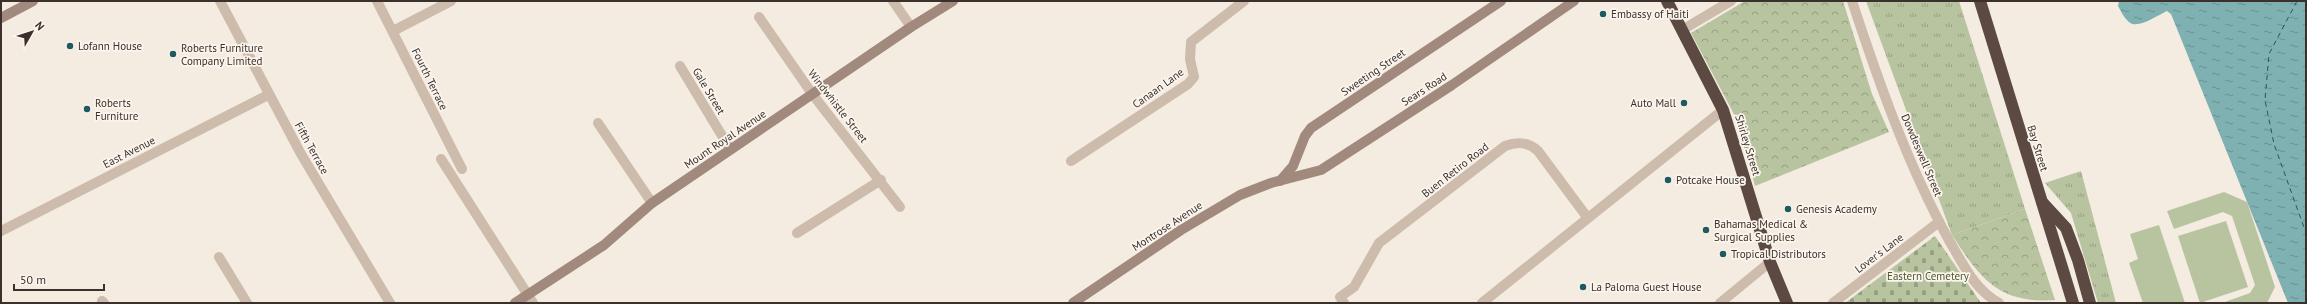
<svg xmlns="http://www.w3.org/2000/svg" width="2307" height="304" viewBox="0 0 2307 304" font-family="'PT Sans',sans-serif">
  <defs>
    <pattern id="grass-tufts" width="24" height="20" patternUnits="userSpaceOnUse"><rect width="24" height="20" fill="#b8c4a0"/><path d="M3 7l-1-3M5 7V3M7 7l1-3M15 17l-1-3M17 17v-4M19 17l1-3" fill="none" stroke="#97a083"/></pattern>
    <pattern id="forest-crowns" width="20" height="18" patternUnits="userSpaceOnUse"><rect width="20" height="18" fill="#b8c4a0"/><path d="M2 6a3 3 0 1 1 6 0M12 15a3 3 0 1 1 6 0" fill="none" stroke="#97a083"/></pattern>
    <pattern id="cemetery-stones" width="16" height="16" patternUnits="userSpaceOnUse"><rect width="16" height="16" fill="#b8c4a0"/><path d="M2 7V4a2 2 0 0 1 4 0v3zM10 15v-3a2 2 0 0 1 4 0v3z" fill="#97a083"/></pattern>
    <pattern id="water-ripples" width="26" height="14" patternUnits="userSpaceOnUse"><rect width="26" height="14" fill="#7fb0b2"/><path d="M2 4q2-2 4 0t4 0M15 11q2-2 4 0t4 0" fill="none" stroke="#699091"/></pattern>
  </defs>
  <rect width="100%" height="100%" fill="#f4ebe1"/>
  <g fill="url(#grass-tufts)">
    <polygon points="1866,1 1959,1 2025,209 1952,235"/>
    <polygon points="2081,171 2116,303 2098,303 2071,213 2045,183"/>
  </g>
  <g fill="url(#forest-crowns)">
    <polygon points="1745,1 1843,1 1872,94 1889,132 1755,186 1736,118 1691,33"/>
    <path d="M2025 209 2055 300C1998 304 1980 278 1952 235Z"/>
  </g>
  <polygon fill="url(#cemetery-stones)" points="1935,236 1981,303 1845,303"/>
  <g fill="#b8c4a0">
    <polygon points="2224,192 2247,202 2275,287 2267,303 2222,303 2250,293 2255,285 2232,216 2223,212 2174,229 2167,211"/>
    <polygon points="2226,221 2248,287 2200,303 2178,236"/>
    <polygon points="2159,225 2185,303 2143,303 2129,263 2138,259 2130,234"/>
  </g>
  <path fill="url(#water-ripples)" d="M2119 1H2306V303H2288L2171 14 2167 11C2158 15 2137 30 2129 22 2124 18 2121 11 2118 6Z"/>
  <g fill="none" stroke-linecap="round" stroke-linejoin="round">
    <polyline stroke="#1f5a5e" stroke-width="1" stroke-dasharray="5 4" stroke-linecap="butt" points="2297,1 2269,54 2265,100 2274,144 2306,233"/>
    <g stroke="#cdbbac" stroke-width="10">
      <polyline points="220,1 301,154 390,303"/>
      <polyline points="377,1 462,169"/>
      <polyline points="893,1 911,27"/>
      <path d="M1852 1C1879 83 1908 166 1950 242 1963 264 1975 290 1999 303"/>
      <polyline points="759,17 813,95 900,207"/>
      <polyline points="1682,30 1731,1"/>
      <polyline points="393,31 451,1"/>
      <polyline points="680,66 730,149"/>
      <polyline points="598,123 652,203"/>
      <polyline points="441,159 533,303"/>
      <polyline points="1071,161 1188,84 1194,77 1190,59 1191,42 1244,1"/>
      <polyline points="1,231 268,95"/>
      <polyline points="797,233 881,180"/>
      <polyline points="219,257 247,303"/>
      <polyline points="102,301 104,303"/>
      <path d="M1344 303 1340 297 1354 287 1379 243 1505 146C1518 141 1528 142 1538 151L1587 217"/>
      <polyline points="1482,303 1723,110"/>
      <polyline points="1720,303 1770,262"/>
      <polyline points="1833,303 1939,222"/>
    </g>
    <g stroke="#a18a7d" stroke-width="10">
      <polyline points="1,18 33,1"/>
      <polyline points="1280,181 1293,166 1305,136 1311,128 1501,1"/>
      <polyline points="515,303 604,245 652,203 911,27 953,1"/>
      <polyline points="1073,303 1181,230 1240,195 1271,183 1321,170 1452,85 1574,1"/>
    </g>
    <g stroke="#5c4a42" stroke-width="12">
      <polyline points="1667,1 1723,110 1770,262 1787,303"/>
      <polyline points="1980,1 2073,303"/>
      <polyline points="2042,202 2066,228 2078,260 2090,303"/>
    </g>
  </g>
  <g fill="#1f5a5e" stroke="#fbf5ee" stroke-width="1.5">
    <circle cx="1603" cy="14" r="4"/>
    <circle cx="70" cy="46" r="4"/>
    <circle cx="173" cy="54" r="4"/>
    <circle cx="1684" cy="103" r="4"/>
    <circle cx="87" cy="109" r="4"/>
    <circle cx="1668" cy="180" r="4"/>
    <circle cx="1788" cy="209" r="4"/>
    <circle cx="1706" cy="230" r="4"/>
    <circle cx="1723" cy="254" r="4"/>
    <circle cx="1583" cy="287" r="4"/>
  </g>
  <g text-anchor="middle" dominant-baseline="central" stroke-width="3.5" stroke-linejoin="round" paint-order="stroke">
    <g font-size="11" fill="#3b302b" stroke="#fbf5ee" text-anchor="start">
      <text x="1611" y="14">Embassy of Haiti</text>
      <text x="78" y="46">Lofann House</text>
      <text x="181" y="48">Roberts Furniture<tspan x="181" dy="13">Company Limited</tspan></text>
      <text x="95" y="103">Roberts<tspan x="95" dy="13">Furniture</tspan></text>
      <text x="1676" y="103" text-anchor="end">Auto Mall</text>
      <text x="1676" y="180">Potcake House</text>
      <text x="1796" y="209">Genesis Academy</text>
      <text x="1714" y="224">Bahamas Medical &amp;<tspan x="1714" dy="13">Surgical Supplies</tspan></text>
      <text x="1731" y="254">Tropical Distributors</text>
      <text x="1591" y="287">La Paloma Guest House</text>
    </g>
    <g font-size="11" fill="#3b302b" stroke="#fbf5ee">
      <text transform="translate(1373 72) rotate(-34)">Sweeting Street</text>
      <text transform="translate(430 79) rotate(64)">Fourth Terrace</text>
      <text transform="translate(1158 88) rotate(-36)">Canaan Lane</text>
      <text transform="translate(1424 89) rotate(-33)">Sears Road</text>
      <text transform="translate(709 91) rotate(59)">Gale Street</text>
      <text transform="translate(838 106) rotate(52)">Windwhistle Street</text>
      <text transform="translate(725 139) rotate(-34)">Mount Royal Avenue</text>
      <text transform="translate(1748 145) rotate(73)">Shirley Street</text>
      <text transform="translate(312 148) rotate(61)">Fifth Terrace</text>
      <text transform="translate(2038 148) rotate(73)">Bay Street</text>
      <text transform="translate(129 152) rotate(-27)">East Avenue</text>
      <text transform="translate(1922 155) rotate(67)">Dowdeswell Street</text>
      <text transform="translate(1455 170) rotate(-38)">Buen Retiro Road</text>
      <text transform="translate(1167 226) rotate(-33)">Montrose Avenue</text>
      <text transform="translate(1879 253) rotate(-37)">Lover's Lane</text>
    </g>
    <g font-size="11" fill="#4a5a2e" stroke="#fbf5ee">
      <text x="1928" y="276">Eastern Cemetery</text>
    </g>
  </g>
  <rect width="2307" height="304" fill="none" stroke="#3b302b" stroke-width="4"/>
  <g transform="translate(32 32) rotate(51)" stroke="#fbf5ee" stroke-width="3" paint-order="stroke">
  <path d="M0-3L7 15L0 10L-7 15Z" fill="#3b302b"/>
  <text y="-6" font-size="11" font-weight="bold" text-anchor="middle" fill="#3b302b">N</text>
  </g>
  <path d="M14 284v6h90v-6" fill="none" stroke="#3b302b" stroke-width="2"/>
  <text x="20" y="284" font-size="12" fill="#3b302b" stroke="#fbf5ee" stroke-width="3" paint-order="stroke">50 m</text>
</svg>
